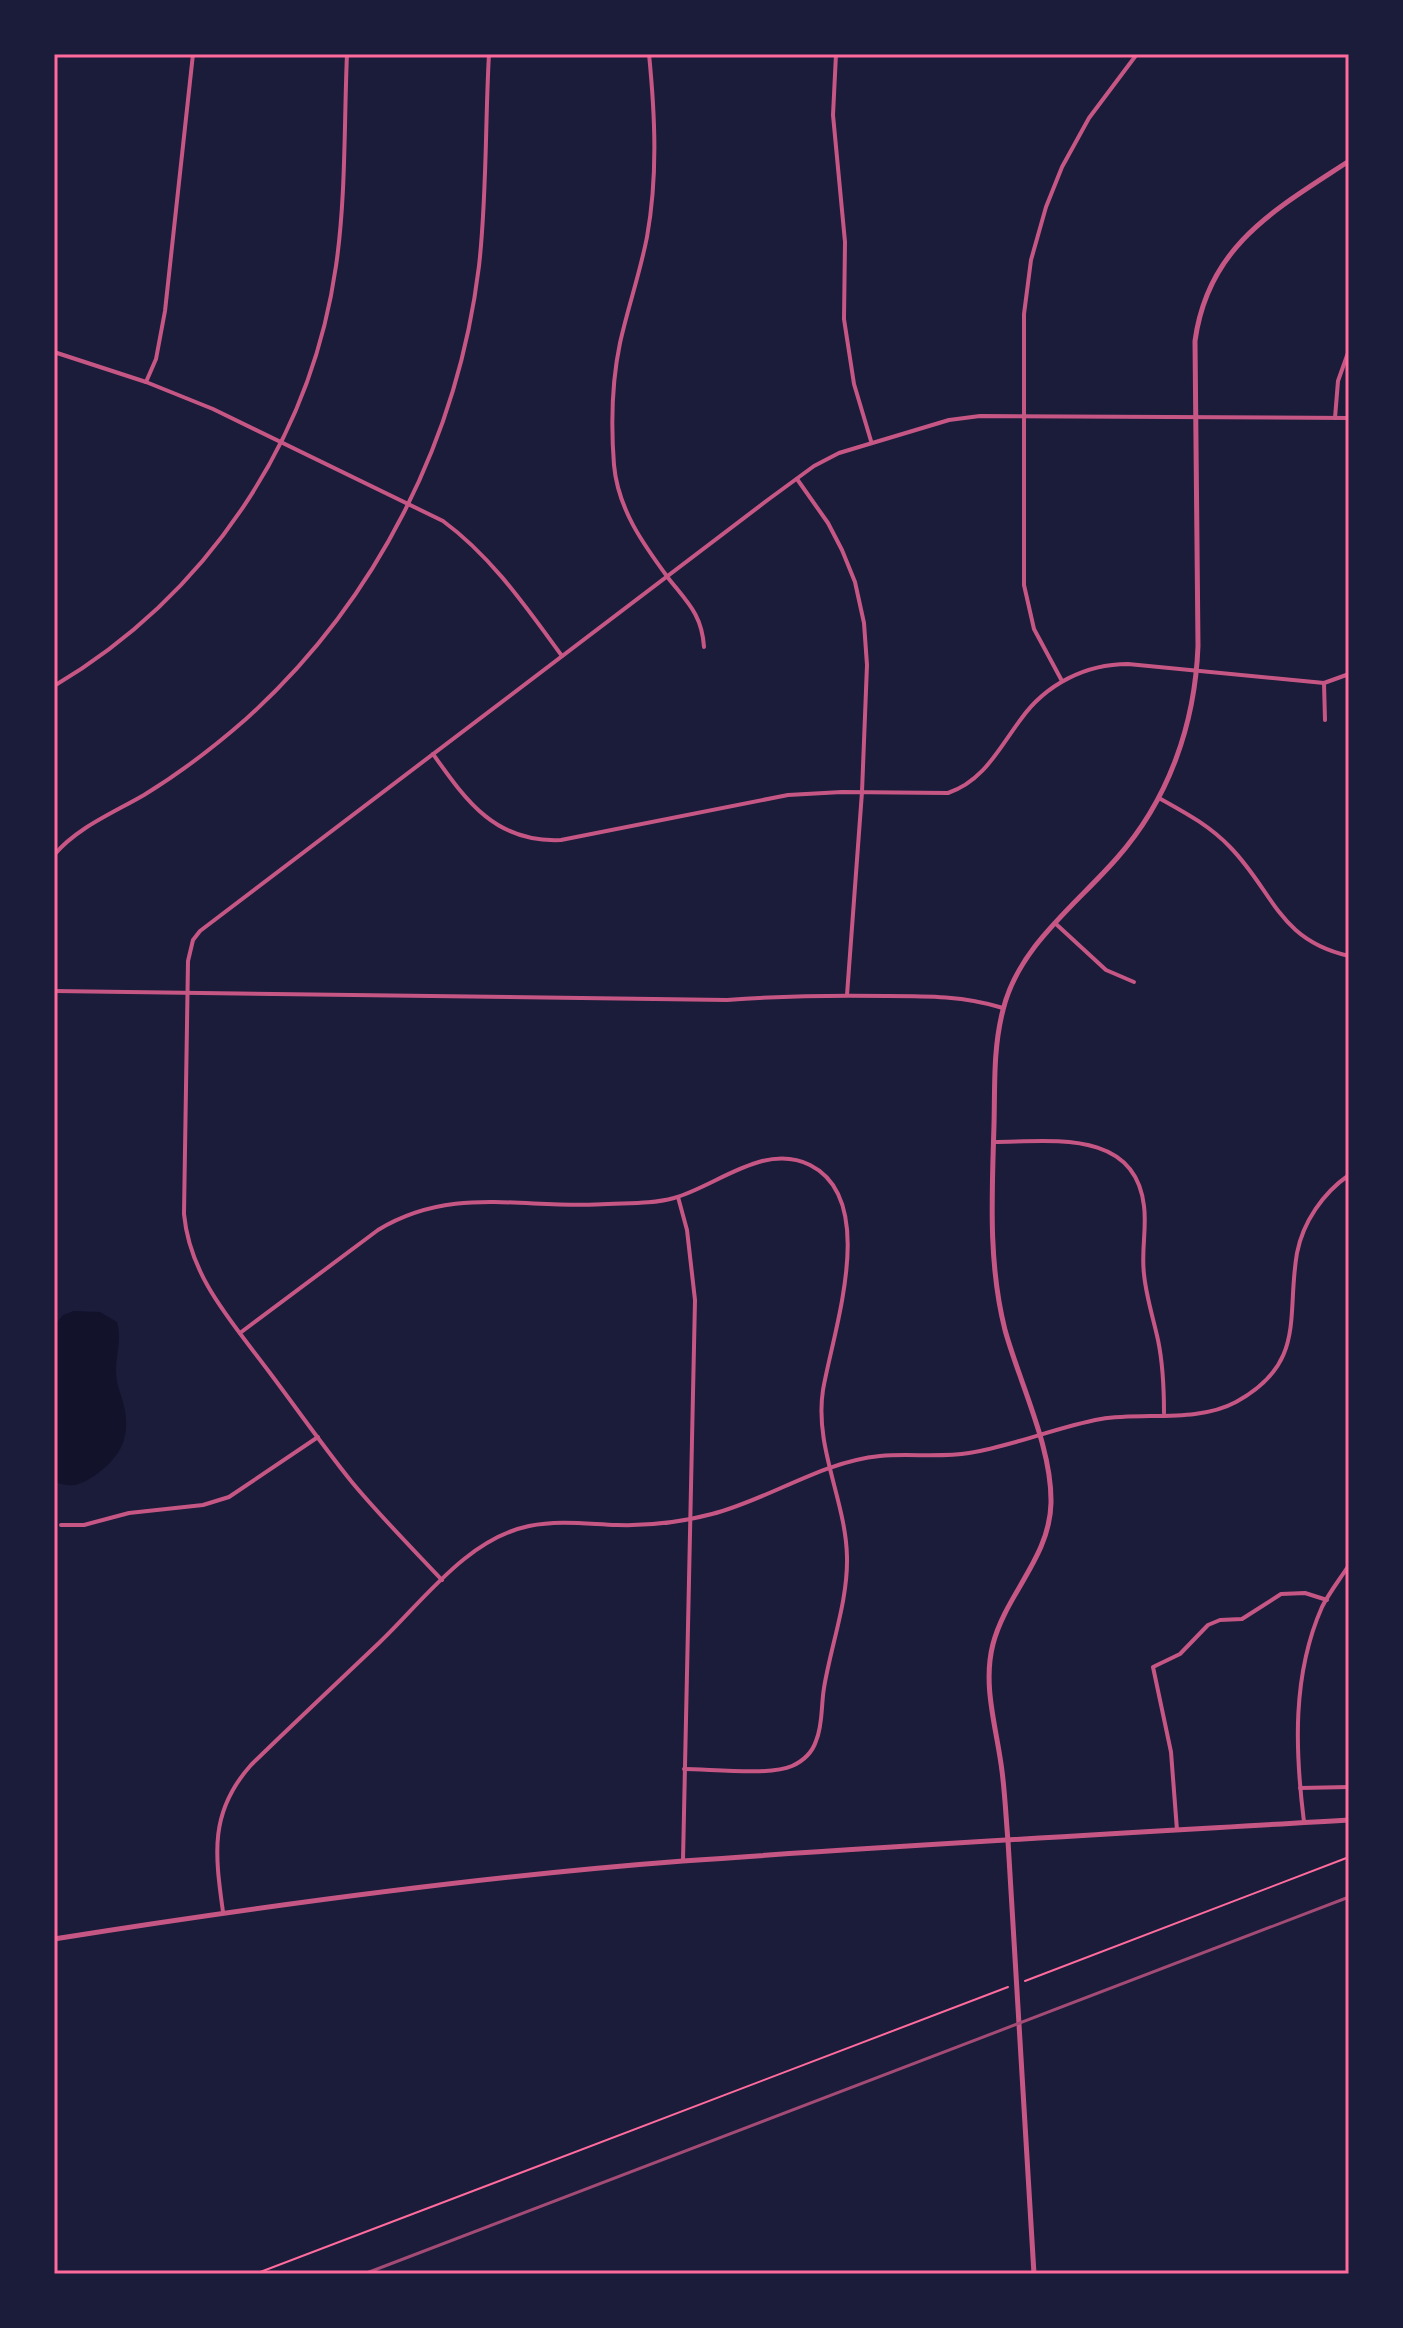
<svg xmlns="http://www.w3.org/2000/svg" width="1403" height="2328" viewBox="0 0 1403 2328" font-family="Montserrat,sans-serif">
  <rect width="100%" height="100%" fill="#1b1b3a"/>
  <path fill="#12122b" d="M74 1311 100 1312 117 1322C122 1339 116 1354 116 1371 116 1382 120 1392 123 1402 132 1435 122 1457 94 1476 80 1485 70 1489 54 1481V1326L63 1315Z"/>
  <g fill="none" stroke-linecap="round" stroke-linejoin="round">
    <g stroke="#ff6b9d" stroke-width="2">
      <polyline points="1025,1981 1349,1857"/>
      <polyline points="255,2274 1008,1987"/>
    </g>
    <g stroke="#c65784" stroke-width="4">
      <path d="M649 54C655 115 658 176 647 237 640 273 628 307 620 343 612 381 611 426 614 465 618 509 643 544 669 579 688 603 702 615 704 647"/>
      <polyline points="836,54 833,115 845,242 844,319 854,384 871,441"/>
      <path d="M54 352 146 382 213 409 443 521C492 557 526 607 562 656"/>
      <polyline points="146,382 156,359 165,311 193,54"/>
      <polyline points="1335,418 1338,381 1349,350"/>
      <polyline points="797,479 828,523 842,550 855,582 864,623 867,665 862,792 847,995"/>
      <polyline points="1062,681 1034,629 1024,585 1024,314 1031,260 1046,207 1062,167 1089,118 1137,54"/>
      <polyline points="1324,683 1325,720"/>
      <path d="M54 686C206 596 311 441 336 266 346 197 344 124 347 54"/>
      <path d="M433 754C467 802 496 843 561 840L788 795 842 792 948 793C984 781 999 748 1021 719 1046 684 1086 664 1128 664L1324 683 1349 674"/>
      <path d="M1159 798C1184 812 1209 825 1230 847 1274 892 1278 940 1349 956"/>
      <path d="M54 855C78 827 113 813 144 795 180 773 214 747 246 719 376 602 458 439 479 266 487 196 485 124 489 54"/>
      <polyline points="1056,924 1106,970 1134,982"/>
      <path d="M54 991 727 1000C780 996 833 995 887 996 927 996 965 996 1003 1008"/>
      <path d="M993 1142C1050 1142 1135 1128 1144 1206 1147 1228 1141 1251 1144 1274 1146 1296 1153 1317 1158 1340 1163 1364 1164 1388 1164 1413"/>
      <polyline points="678,1197 687,1230 695,1300 683,1860"/>
      <path d="M240 1333 378 1230C454 1184 525 1210 608 1204 630 1203 652 1204 674 1198 717 1186 764 1142 810 1165 880 1200 833 1331 823 1390 814 1447 846 1501 847 1557 848 1601 831 1645 824 1688 821 1705 823 1725 816 1741 812 1753 803 1761 792 1766 770 1776 710 1769 684 1769"/>
      <polyline points="61,1525 84,1525 129,1513 203,1505 229,1497 318,1437"/>
      <path d="M442 1580C411 1547 379 1515 351 1481 323 1446 297 1409 270 1373 233 1323 190 1278 184 1214L188 961 193 940 200 931 769 499 814 466 839 453 949 420 980 416 1349 418"/>
      <polyline points="1300,1788 1349,1787"/>
      <path d="M1304 1822C1295 1750 1292 1675 1322 1607 1329 1593 1340 1579 1349 1565"/>
      <polyline points="1177,1830 1171,1752 1153,1667 1180,1654 1208,1625 1220,1620 1242,1619 1281,1594 1305,1593 1327,1600"/>
      <path d="M223 1912C215 1854 209 1812 251 1765 293 1724 337 1683 380 1642 423 1601 467 1539 529 1526 559 1520 587 1524 617 1525 649 1526 682 1522 712 1514 770 1499 820 1462 880 1456 909 1453 939 1458 969 1453 1014 1446 1056 1427 1101 1419 1144 1412 1197 1423 1236 1402 1307 1363 1286 1316 1297 1253 1303 1222 1323 1193 1349 1175"/>
    </g>
    <g stroke="#c65784" stroke-width="5">
      <path d="M54 1939C262 1906 473 1877 683 1861 905 1845 1127 1833 1349 1820"/>
      <path d="M1034 2274 1008 1841C1006 1818 1005 1794 1002 1771 997 1729 982 1686 993 1644 1006 1594 1050 1557 1051 1503 1052 1447 1020 1384 1005 1330 988 1263 992 1194 994 1125 995 1087 993 1048 1003 1010 1018 947 1076 905 1117 858 1169 799 1195 724 1198 646L1195 341C1208 245 1276 209 1349 161"/>
    </g>
    <polyline stroke="#a44b75" stroke-width="3" points="364,2274 1349,1897"/>
  </g>
  <rect width="1403" height="2328" fill="none" stroke="#1b1b3a" stroke-width="112"/>
  <rect x="56" y="56" width="1291" height="2216" fill="none" stroke="#ff6b9d" stroke-width="3"/>
</svg>
